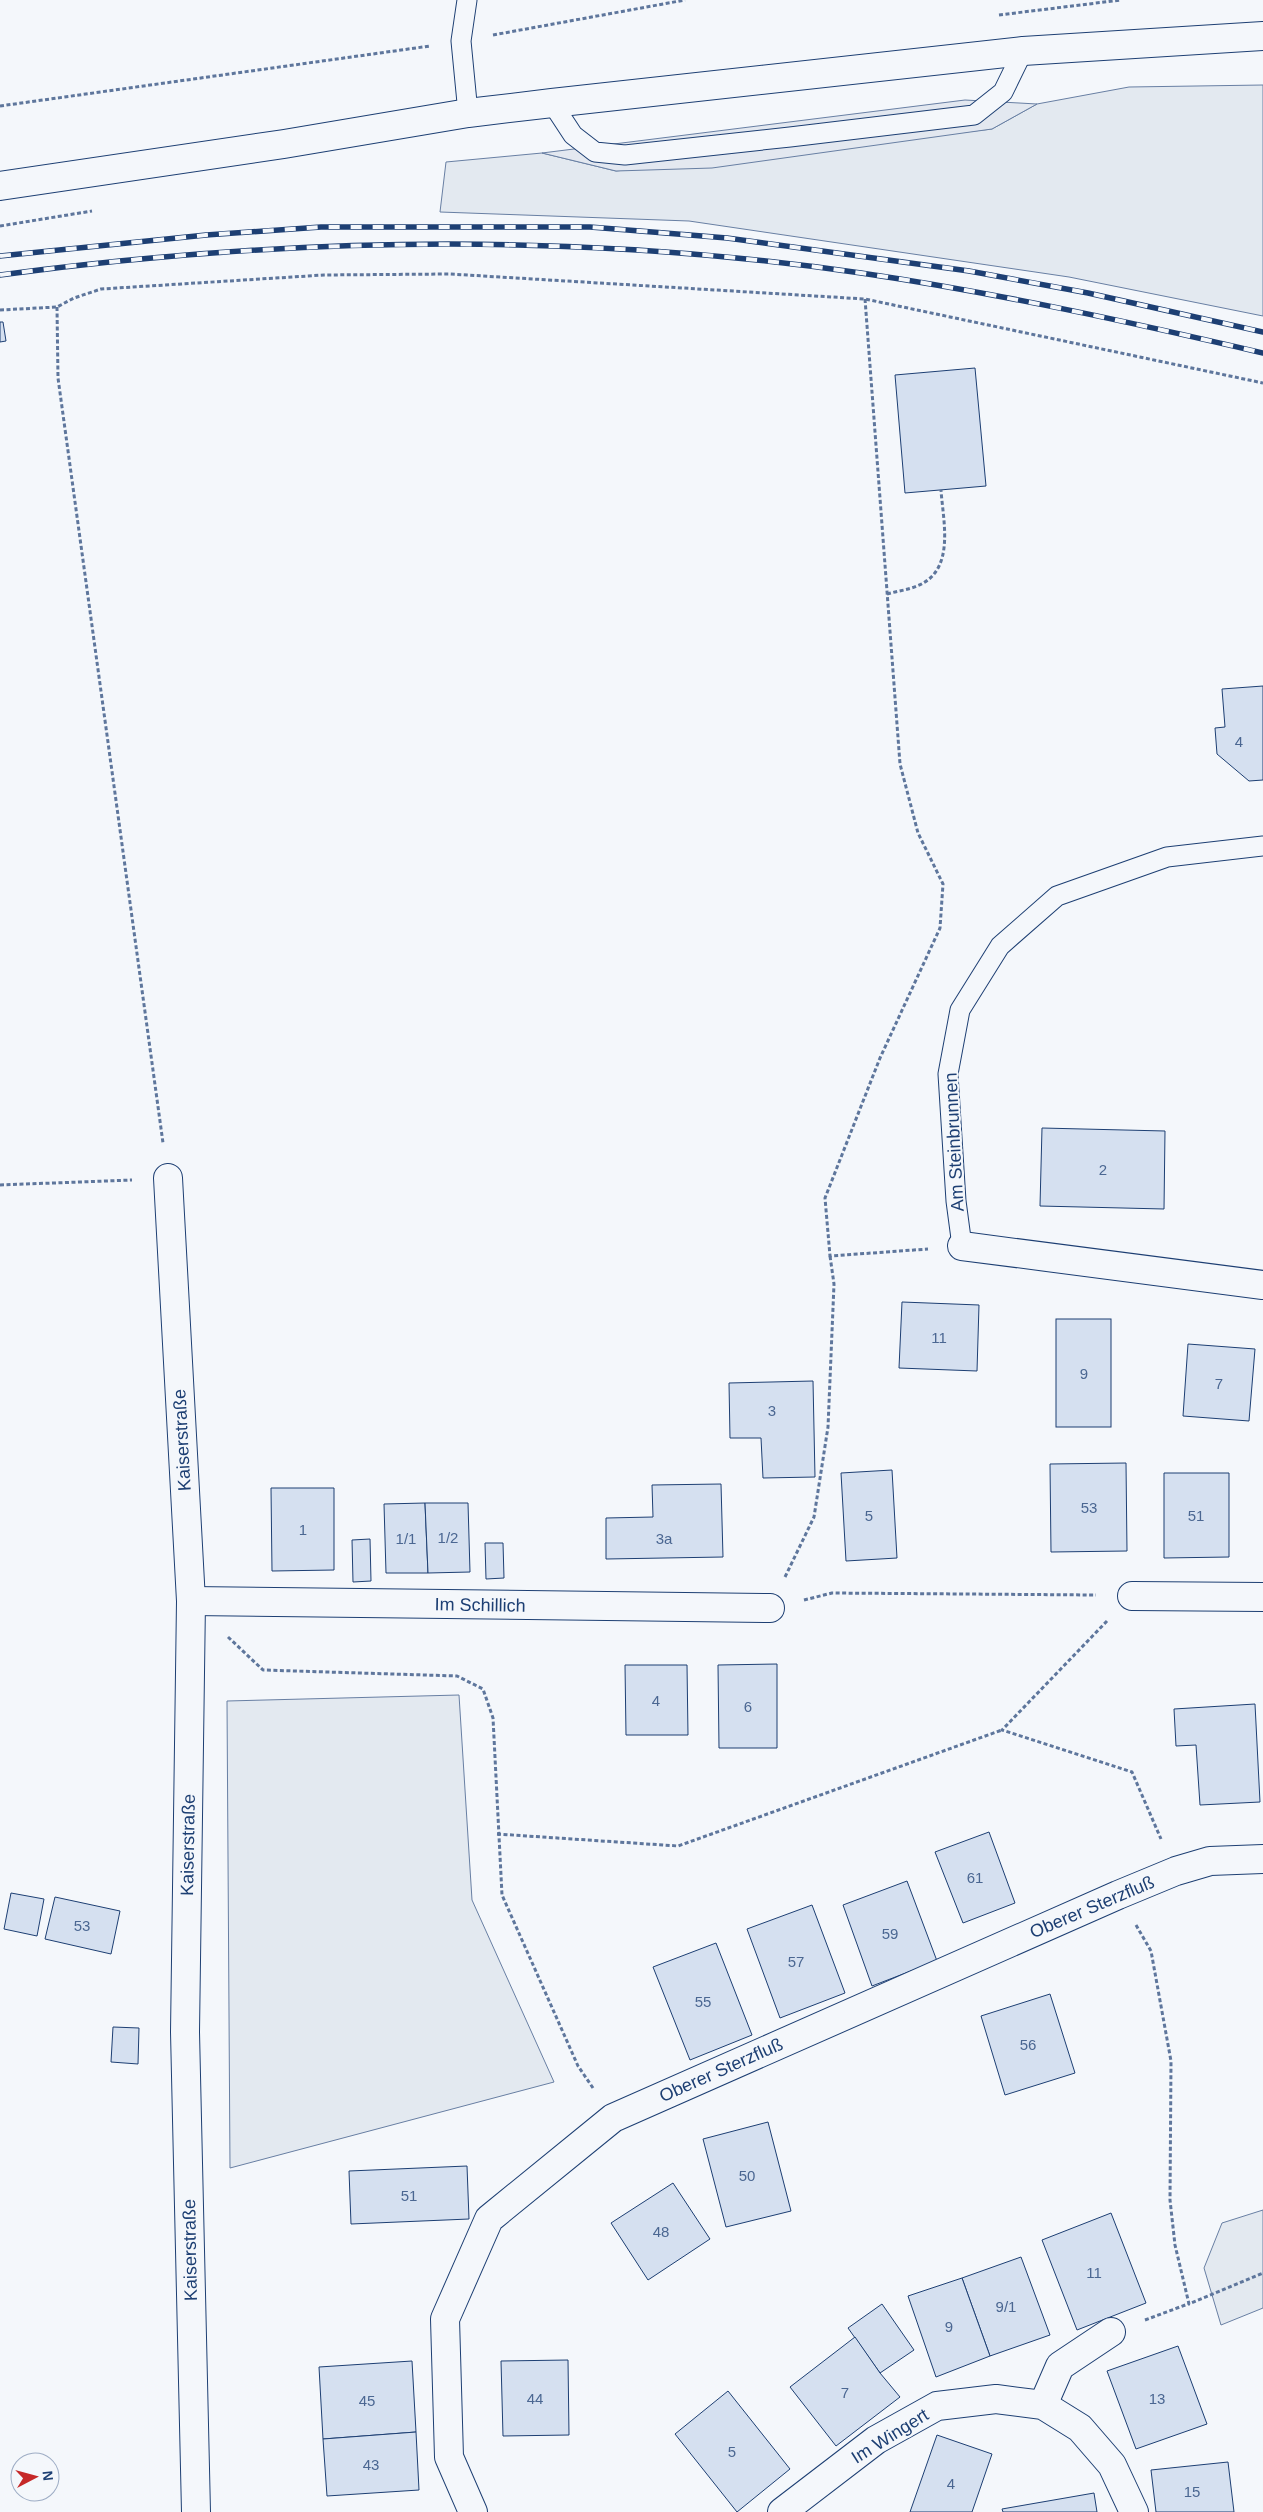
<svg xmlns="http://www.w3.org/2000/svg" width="1263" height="2512" viewBox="0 0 1263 2512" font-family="Helvetica,sans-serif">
  <rect width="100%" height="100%" fill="#f4f7fb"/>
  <g fill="#e3e9f0" stroke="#687fa3">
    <polygon points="1263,85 1263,316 1069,277 689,221 440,212 446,162 542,153 616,171 992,129 1037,104 1129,87"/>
    <polygon points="459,1695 472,1900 554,2082 230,2168 227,1701"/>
    <polygon points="1263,2210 1263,2308 1221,2325 1204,2268 1222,2223"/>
  </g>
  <polygon fill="#e3e8f0" stroke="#687fa3" points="965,100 1037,104 992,129 712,168 616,171 542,153"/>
  <g fill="#d5e0f0" stroke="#1d3f73">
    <polygon points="0,322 3,322 6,341 0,342"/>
    <polygon points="975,368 986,486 905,493 895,375"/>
    <polygon points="1263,686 1263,780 1249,781 1217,754 1215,728 1225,727 1222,689"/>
    <polygon points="1042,1128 1165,1131 1164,1209 1040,1206"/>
    <polygon points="902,1302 979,1305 977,1371 899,1368"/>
    <rect x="1056" y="1319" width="55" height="108"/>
    <polygon points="1188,1344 1255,1349 1249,1421 1183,1416"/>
    <polygon points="813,1381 815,1477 763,1478 761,1438 730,1438 729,1383"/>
    <polygon points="1126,1463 1127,1551 1051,1552 1050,1464"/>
    <polygon points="892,1470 897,1558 846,1561 841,1473"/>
    <polygon points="1164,1473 1229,1473 1229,1557 1164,1558"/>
    <polygon points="721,1484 723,1557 606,1559 606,1518 653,1517 652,1485"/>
    <polygon points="271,1488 334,1488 334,1570 272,1571"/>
    <polygon points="425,1503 428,1573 386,1573 384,1504"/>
    <polygon points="425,1503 468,1503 470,1572 428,1573"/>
    <polygon points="370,1539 371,1581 353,1582 352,1540"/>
    <polygon points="485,1543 503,1543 504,1578 486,1579"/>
    <polygon points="777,1664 777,1748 719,1748 718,1665"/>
    <polygon points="625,1665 687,1665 688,1735 626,1735"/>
    <polygon points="1255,1704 1260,1802 1200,1805 1196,1745 1176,1746 1174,1709"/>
    <polygon points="989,1832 1015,1903 963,1923 935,1852"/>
    <polygon points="907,1881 937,1961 872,1986 843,1905"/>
    <polygon points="11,1893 44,1899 37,1936 4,1929"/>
    <polygon points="55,1897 120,1911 111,1954 45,1939"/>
    <polygon points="812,1905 845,1993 780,2018 747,1929"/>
    <polygon points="716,1943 752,2035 690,2060 653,1967"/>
    <polygon points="1050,1994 1075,2073 1005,2095 981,2016"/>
    <polygon points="113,2027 139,2028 138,2064 111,2062"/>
    <polygon points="768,2122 791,2211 726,2227 703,2139"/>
    <polygon points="467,2166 469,2219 351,2224 349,2171"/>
    <polygon points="673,2183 710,2239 648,2280 611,2223"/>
    <polygon points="1111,2213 1146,2303 1077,2330 1042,2240"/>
    <polygon points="1021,2257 1050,2335 990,2356 962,2278"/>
    <polygon points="962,2278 990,2356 936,2377 908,2296"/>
    <polygon points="882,2304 914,2350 880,2373 848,2328"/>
    <polygon points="855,2337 880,2373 900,2397 836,2446 790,2387"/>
    <polygon points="1178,2346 1207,2424 1136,2449 1107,2371"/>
    <polygon points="568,2360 569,2435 503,2436 501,2361"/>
    <polygon points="412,2361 416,2432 323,2439 319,2367"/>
    <polygon points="728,2391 790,2469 737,2512 675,2434"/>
    <polygon points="416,2432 419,2490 327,2496 323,2439"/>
    <polygon points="937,2435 992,2454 972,2512 910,2512"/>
    <polygon points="1228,2462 1234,2512 1156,2512 1151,2470"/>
    <polygon points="1094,2493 1097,2512 1003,2512 1002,2509"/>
  </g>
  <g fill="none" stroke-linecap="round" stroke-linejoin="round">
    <g stroke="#1d3f73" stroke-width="21">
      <g id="lane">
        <polyline points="467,0 461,41 468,113"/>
        <polyline points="552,103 573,135 595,152 625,155 790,137 974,115 1003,92 1023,51"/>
        <polyline points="962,1246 956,1201 948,1074 960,1010 1000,946 1057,896 1167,857 1263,846"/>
      </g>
    </g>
    <g stroke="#1d3f73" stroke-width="30">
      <g id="street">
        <polyline points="168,1178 191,1601 185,2032 196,2512"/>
        <polyline points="962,1246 1263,1285"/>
        <polyline points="1132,1596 1263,1597"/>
        <polyline points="191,1601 770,1608"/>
        <polyline points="1043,2405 1060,2366 1111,2332"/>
        <polyline points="473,2512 449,2457 445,2319 489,2219 613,2118 1118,1895 1176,1871 1210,1861 1263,1859"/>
        <polyline points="782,2512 876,2440 937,2406 996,2399 1043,2405 1080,2428 1112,2465 1134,2512"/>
      </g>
    </g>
    <g stroke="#1d3f73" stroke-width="30">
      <polyline id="primary" points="0,186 284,144 468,113 552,103 1023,51 1263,36"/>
    </g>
    <g stroke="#5e769c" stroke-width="3" stroke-dasharray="4 2.5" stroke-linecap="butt">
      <polyline points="999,15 1121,0"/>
      <polyline points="493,35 685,0"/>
      <polyline points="0,106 430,46"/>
      <polyline points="0,226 92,211"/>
      <polyline points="865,299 900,764 918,833 943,884 940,928 880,1058 825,1198 830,1256 928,1249"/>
      <polyline points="57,307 58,378 163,1143"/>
      <polyline points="0,310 57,307 74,298 101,289 324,275 450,274 865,299 1263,383"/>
      <path d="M887 594C897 591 908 590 917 586 956 571 943 521 941 490"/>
      <polyline points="0,1185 132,1180"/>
      <polyline points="785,1577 814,1517 828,1427 834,1284 830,1256"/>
      <polyline points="804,1600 832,1593 1096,1595"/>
      <polyline points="1107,1621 1002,1730 1132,1772 1161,1839"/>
      <polyline points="228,1637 263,1670 457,1676 483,1689 493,1718 502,1895 578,2066 593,2088"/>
      <polyline points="497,1834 678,1846 1002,1730"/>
      <polyline points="1136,1925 1151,1951 1171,2061 1170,2200 1175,2245 1189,2304 1263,2273"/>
      <polyline points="1145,2320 1188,2304"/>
    </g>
    <use href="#lane" stroke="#f4f7fb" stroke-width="19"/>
    <use href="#street" stroke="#f4f7fb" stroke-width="28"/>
    <use href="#primary" stroke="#f4f7fb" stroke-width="28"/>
    <g stroke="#1d3f73" stroke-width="5.5">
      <g id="rail">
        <polyline points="0,256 206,235 321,227 590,227 727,238 969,271 1088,293 1263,332"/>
        <path d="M0 275C284 237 577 232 861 273 997 293 1130 322 1263 353"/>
      </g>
    </g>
    <use href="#rail" stroke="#f4f7fb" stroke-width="4" stroke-dasharray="11" stroke-linecap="butt"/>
  </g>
  <g text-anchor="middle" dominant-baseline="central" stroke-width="4" stroke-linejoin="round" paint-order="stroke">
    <g font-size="15" fill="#4b6792">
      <text x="1239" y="741">4</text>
      <text x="1103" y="1169">2</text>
      <text x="939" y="1337">11</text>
      <text x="1084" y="1373">9</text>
      <text x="1219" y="1383">7</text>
      <text x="772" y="1410">3</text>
      <text x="1089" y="1507">53</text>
      <text x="869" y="1515">5</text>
      <text x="1196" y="1515">51</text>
      <text x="303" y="1529">1</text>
      <text x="448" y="1537">1/2</text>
      <text x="406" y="1538">1/1</text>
      <text x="664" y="1538">3a</text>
      <text x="656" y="1700">4</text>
      <text x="748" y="1706">6</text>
      <text x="975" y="1877">61</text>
      <text x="82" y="1925">53</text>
      <text x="890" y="1933">59</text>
      <text x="796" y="1961">57</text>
      <text x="703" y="2001">55</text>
      <text x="1028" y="2044">56</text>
      <text x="747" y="2175">50</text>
      <text x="409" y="2195">51</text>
      <text x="661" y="2231">48</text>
      <text x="1094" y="2272">11</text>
      <text x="1006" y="2306">9/1</text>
      <text x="949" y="2326">9</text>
      <text x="845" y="2392">7</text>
      <text x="535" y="2398">44</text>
      <text x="1157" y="2398">13</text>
      <text x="367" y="2400">45</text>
      <text x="732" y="2451">5</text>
      <text x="371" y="2464">43</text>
      <text x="951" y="2483">4</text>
      <text x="1192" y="2491">15</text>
    </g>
    <g font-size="18" fill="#1d3f73" stroke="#f4f7fb">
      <text transform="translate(954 1142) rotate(-93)">Am Steinbrunnen</text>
      <text transform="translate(182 1440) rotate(-93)">Kaiserstraße</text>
      <text transform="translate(480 1605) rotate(1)">Im Schillich</text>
      <text transform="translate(188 1845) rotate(-89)">Kaiserstraße</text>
      <text transform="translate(1092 1907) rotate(-23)">Oberer Sterzfluß</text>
      <text transform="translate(721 2070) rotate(-24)">Oberer Sterzfluß</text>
      <text transform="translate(190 2250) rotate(-91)">Kaiserstraße</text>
      <text transform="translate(890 2436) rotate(-32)">Im Wingert</text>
    </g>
  </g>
  <g transform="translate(35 2477) rotate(84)"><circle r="24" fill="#f4f7fb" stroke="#9eadc5"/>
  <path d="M0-4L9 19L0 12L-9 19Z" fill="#c62828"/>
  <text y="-8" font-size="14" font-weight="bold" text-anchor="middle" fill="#1d3f73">N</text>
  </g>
</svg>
